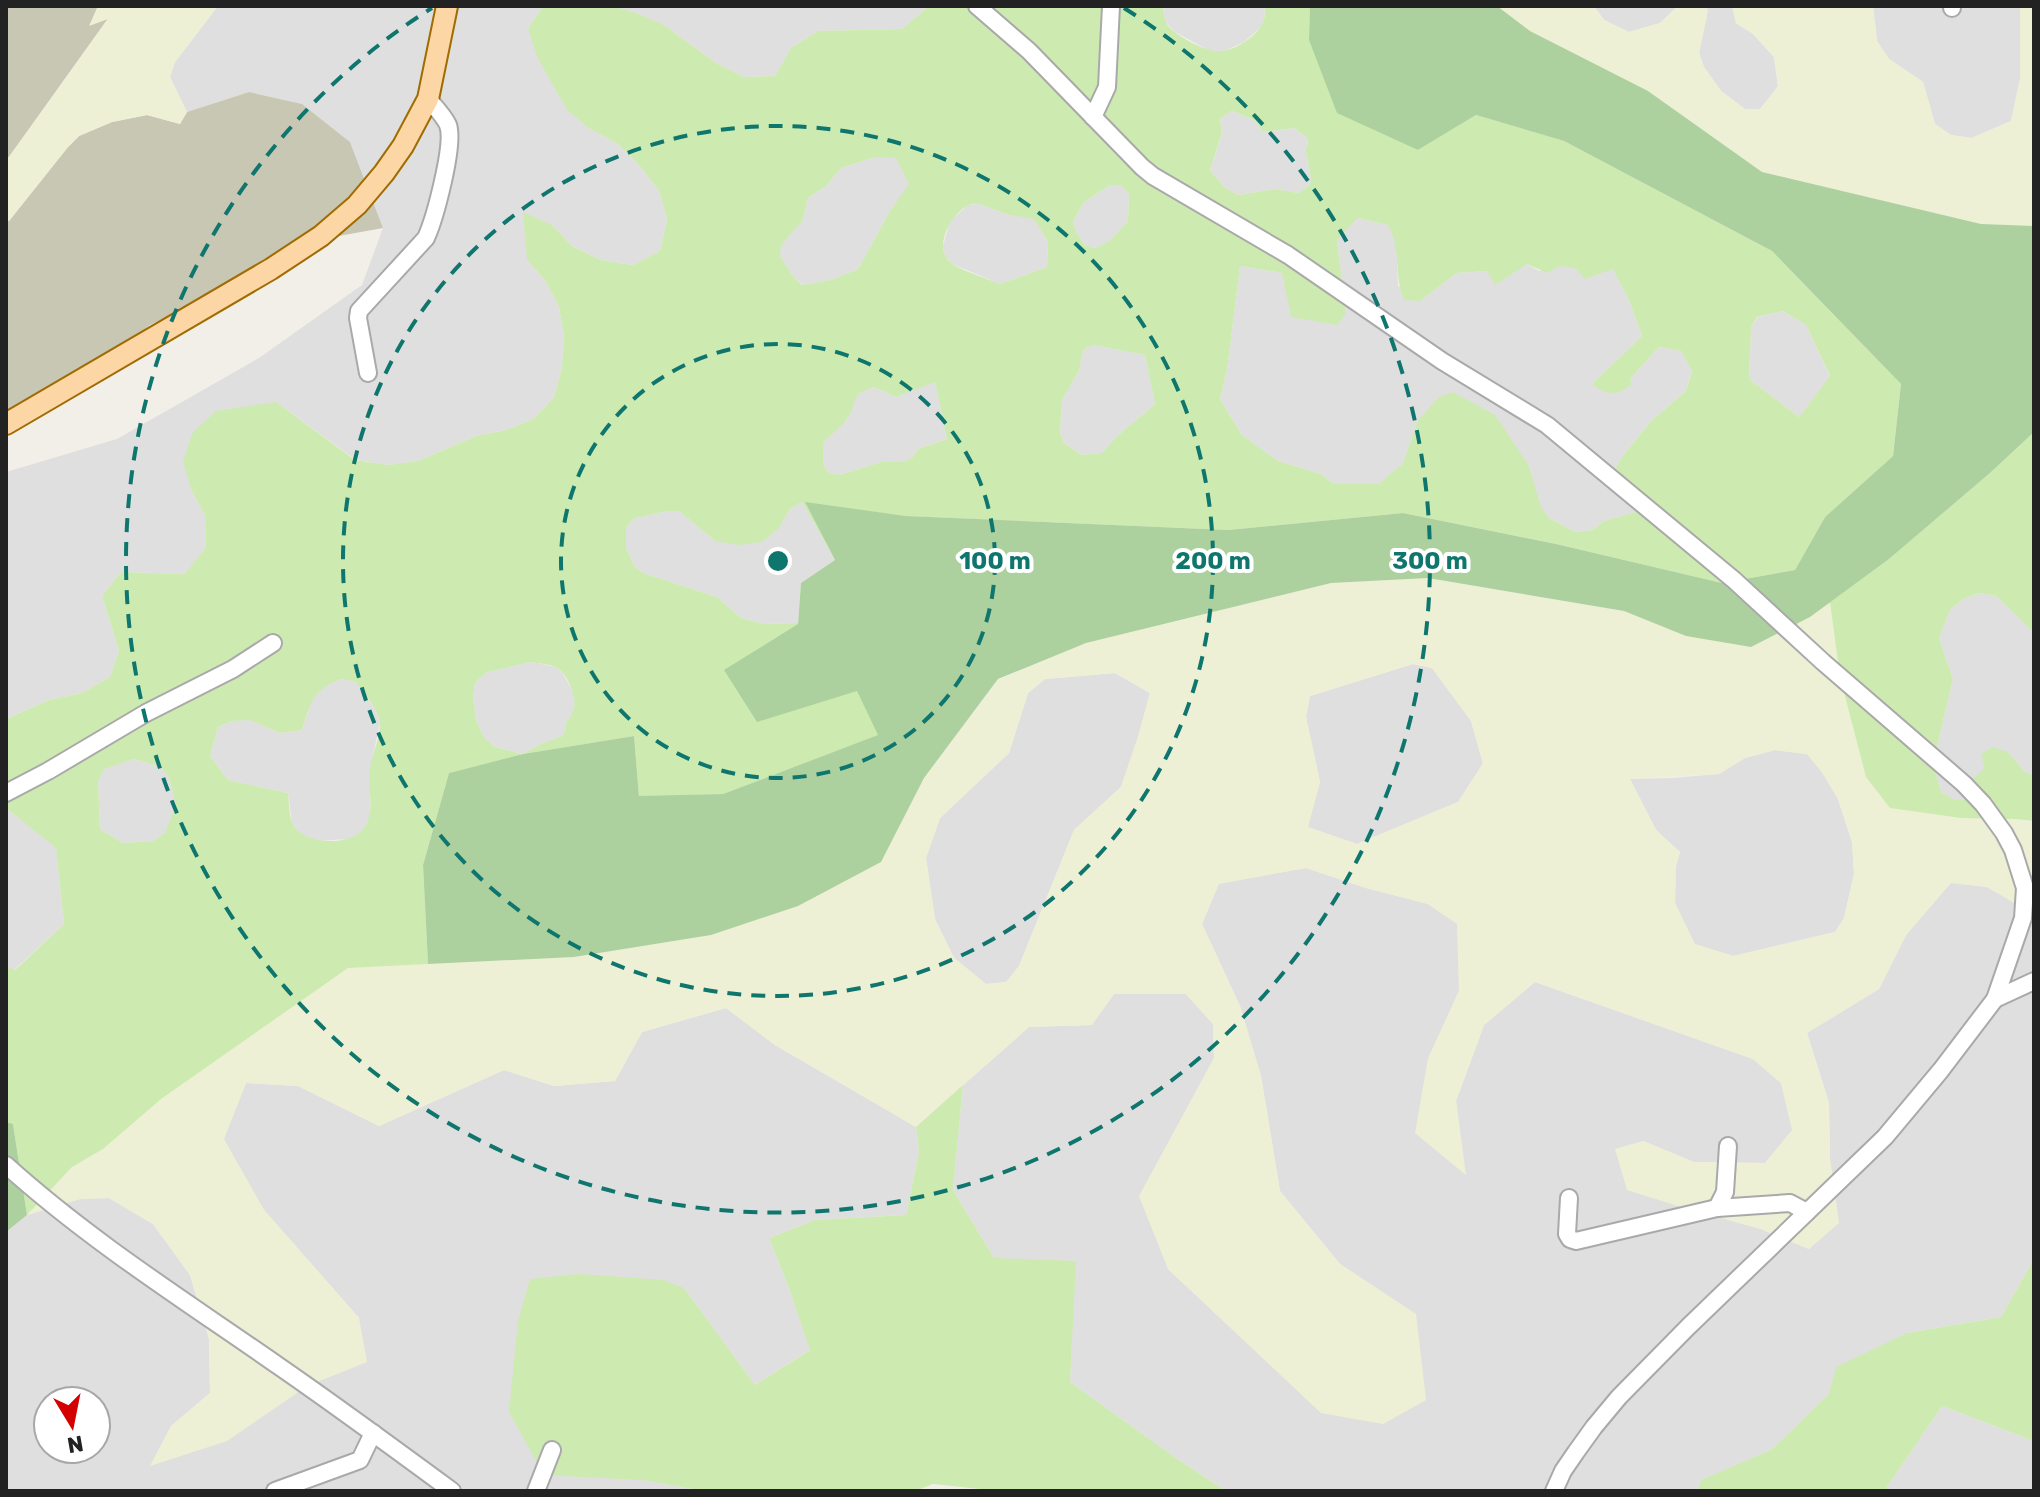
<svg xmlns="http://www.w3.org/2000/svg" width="2040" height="1497" viewBox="0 0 2040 1497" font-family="Rubik,sans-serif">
  <rect width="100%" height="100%" fill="#f2efe9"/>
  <g fill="#e0dfdf" fill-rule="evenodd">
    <polygon points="218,6 543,6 528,28 590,129 618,144 639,165 659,191 667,219 660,251 633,265 601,260 572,246 552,225 527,260 545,280 559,307 564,337 562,367 554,397 534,419 506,430 476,436 418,461 388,465 356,460 276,402 191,489 205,516 206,547 186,574 121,572 102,596 119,651 110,677 82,693 49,700 6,719 6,472 117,439 259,358 362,285 383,228 350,142 302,104 249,92 187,112 170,77 175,62"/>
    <polygon points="612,6 929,6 902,29 818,31 791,48 775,76 744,77 716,63 664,25"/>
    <polygon points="1163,6 1265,6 1264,20 1261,27 1244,42 1223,52 1208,50 1175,32 1165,21"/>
    <polygon points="1594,6 1678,6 1660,23 1629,32 1604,20"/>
    <polygon points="1705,6 1732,6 1736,23 1753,34 1774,57 1778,87 1760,109 1745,109 1721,91 1704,67 1699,53 1708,10"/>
    <polygon points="1873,6 2020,6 2020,79 2011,121 1972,138 1951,135 1935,124 1923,82 1889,59 1877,41"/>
    <polygon points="1232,111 1254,120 1263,132 1295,128 1307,138 1308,145 1305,148 1311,178 1310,185 1298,193 1275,189 1238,195 1224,187 1210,170 1222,134 1220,119"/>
    <polygon points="875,157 896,157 910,185 890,211 858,269 831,280 804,285 795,279 780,256 780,245 803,220 808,198 826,186 841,168"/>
    <polygon points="1110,185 1121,185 1129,194 1128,221 1109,241 1095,248 1085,245 1076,232 1073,222 1083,203"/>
    <polygon points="979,204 1009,215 1034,218 1048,242 1047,267 1000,284 952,264 945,256 943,246 950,221 968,205"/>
    <polygon points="1358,218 1388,225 1396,238 1398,286 1420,301 1457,273 1487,271 1527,264 1539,271 1560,266 1613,268 1628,298 1642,336 1592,384 1630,379 1659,347 1681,351 1692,370 1686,391 1651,421 1625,453 1617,467 1637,512 1604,521 1593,530 1575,532 1549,518 1540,507 1529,466 1418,420 1403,463 1380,484 1334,484 1321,474 1278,461 1242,435 1220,399 1227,370 1240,266 1282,273 1346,313 1337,240"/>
    <polygon points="1783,311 1806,325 1830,377 1799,417 1749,379 1751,327 1758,317"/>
    <polygon points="1093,345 1145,355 1155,404 1116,437 1102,453 1082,455 1064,443 1060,433 1062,400 1079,371 1083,350"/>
    <polygon points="935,381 947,439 918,449 912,458 903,462 881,462 839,475 829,473 823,464 823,441 848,418 855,398 864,390 874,387 896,397"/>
    <polygon points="802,502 835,560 801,583 798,623 764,624 741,618 717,597 643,573 635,567 626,548 626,528 633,519 667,511 679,511 715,541 779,528 790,509"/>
    <polygon points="1981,593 1996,596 2034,633 2034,775 2027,774 2008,752 1985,768 1969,800 1955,800 1941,792 1933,764 1953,679 1939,638 1950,610 1963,599"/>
    <polygon points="532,662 556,667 562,672 574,693 575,701 573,716 566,722 566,729 562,736 540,744 523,754 495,747 484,737 477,723 473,698 475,683 487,672"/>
    <polygon points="1413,664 1432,668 1471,721 1483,764 1458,802 1357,844 1307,827 1320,782 1306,717 1310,696"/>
    <polygon points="1115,673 1150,693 1138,737 1121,787 1074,830 1019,966 1007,982 986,984 954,958 935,919 926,858 940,818 1009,753 1028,693 1045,679"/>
    <polygon points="341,679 356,682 375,709 380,723 370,769 370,817 362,832 349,839 317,841 301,835 292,823 288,793 228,780 210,756 218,727 232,721 250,719 280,733 302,730 313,697 325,685"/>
    <polygon points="1775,750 1807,754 1822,772 1838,799 1852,842 1854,874 1844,918 1835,932 1733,956 1694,944 1675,903 1676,866 1680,852 1656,830 1630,779 1673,778 1719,774 1745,758"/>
    <polygon points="134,759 161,767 169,778 176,805 166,833 153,841 123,843 100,829 98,782 104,768"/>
    <polygon points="6,808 56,847 64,924 14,970 6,967"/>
    <polygon points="1306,868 1366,888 1428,904 1458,924 1459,991 1428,1059 1465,1174 1456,1101 1484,1025 1535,982 1753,1059 1781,1083 1793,1130 1765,1163 1694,1162 1643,1141 1675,1205 1761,1229 1809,1249 1830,1158 1829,1103 1807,1033 1879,989 1906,935 1951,882 1987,887 2034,914 2034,1259 2001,1317 1907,1333 1829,1394 1771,1450 1702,1480 1698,1491 1226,1491 1173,1456 1070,1382 1072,1333 994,1258 953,1190 963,1085 1029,1027 1091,1025 1114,994 1186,994 1213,1024 1214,1058 1200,1087 1168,1269 1240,1336 1416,1315 1340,1264 1280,1191 1261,1076 1240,1006 1202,924 1219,883"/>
    <path d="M726 1008 775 1045 916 1127 919 1152 906 1215 815 1220 769 1238 789 1288 811 1349 755 1385 684 1288 641 1480 704 1491H6V1232L27 1215 80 1199 109 1198 153 1224 190 1275 209 1339 210 1393 171 1426 151 1465 359 1318 264 1210 223 1139 246 1083 298 1086 379 1126 504 1070 554 1086 615 1081 642 1032ZM48 1401H96V1449H48Z"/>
    <polygon points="1942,1406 2034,1441 2034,1491 1889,1491 1887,1487"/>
  </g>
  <g fill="#c7c7b4">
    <polygon points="6,6 98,6 90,25 109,17 6,161"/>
    <polygon points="249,92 302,104 350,142 383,228 311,241 261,281 166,317 150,325 67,387 6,417 6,221 9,221 68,147 79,136 112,122 147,115 180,124 187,112"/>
  </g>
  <g fill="#eef0d5" fill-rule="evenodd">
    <polygon points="98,6 218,6 175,62 170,77 187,112 180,124 147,115 112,122 79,136 68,147 9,221 6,221 6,161 108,19 89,26"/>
    <polygon points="1497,6 1594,6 1604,20 1629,32 1660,23 1678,6 1705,6 1708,10 1699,53 1704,67 1721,91 1745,109 1760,109 1778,86 1774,57 1753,34 1736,23 1732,6 1873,6 1877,41 1889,59 1923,82 1935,124 1951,135 1971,138 2011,121 2020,79 2020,6 2034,6 2034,226 1981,224 1762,172 1648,91 1530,31"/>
    <path d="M1428 578 1624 611 1686 636 1810 617 1830 602 1840 677 1866 777 1890 808 2034 821V914L1987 887 1951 883 1906 935 1879 989 1807 1033 1829 1103 1830 1158 1839 1223 1809 1249 1761 1229 1675 1205 1627 1190 1615 1149 1643 1141 1694 1162 1765 1163 1792 1130 1781 1083 1753 1059 1535 982 1484 1025 1456 1101 1466 1175 1415 1133 1428 1059 1459 991 1457 924 1428 904 1366 888 1306 868 1219 884 1202 924 1240 1006 1261 1076 1280 1191 1340 1264 1416 1314 1426 1400 1383 1424 1321 1413 1168 1269 1139 1196 1214 1058 1213 1024 1186 994H1114L1092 1025 1029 1027 916 1127 775 1045 726 1008 642 1032 615 1081 554 1086 504 1070 379 1126 298 1086 246 1083 224 1139 264 1210 359 1318 367 1362 307 1386 227 1441 150 1466 171 1426 210 1393 209 1339 190 1275 153 1224 109 1198 80 1199 27 1215 72 1167 103 1149 161 1099 299 1001 348 968 574 957 711 935 881 862 924 778 998 680 1086 643 1331 583ZM1413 664 1432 668 1471 721 1483 763 1458 802 1357 844 1308 827 1320 782 1306 717 1310 696ZM1115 673 1150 693 1138 737 1121 787 1074 830 1019 966 1006 982 986 984 954 958 935 919 926 858 940 818 1009 753 1028 693 1045 679ZM1775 750 1807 754 1822 772 1838 799 1852 842 1854 874 1844 918 1835 932 1733 956 1695 944 1675 903 1676 866 1680 852 1656 830 1630 779 1719 774 1745 758Z"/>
  </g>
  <g fill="#cdebb0" fill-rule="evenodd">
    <path d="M543 6H612L636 13 664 25 716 63 744 77 775 76 791 48 818 31 902 29 929 6H1163C1164 12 1164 19 1167 24 1175 36 1207 53 1222 51 1235 50 1256 37 1262 24 1265 19 1265 12 1265 6H1310L1309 40 1418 150 1476 115 1564 141 1772 251 1901 384 1893 456 1825 517 1795 570 1722 583 1556 544 1403 513 1228 530 905 516 806 503 835 560 802 502 790 509 779 528 762 542 739 545 715 541 679 511H667L633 519 626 528V548L635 567 643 573 717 597 741 618 764 624 798 623 858 691 879 735 723 794 639 797 634 736 523 754 449 773 423 865 428 964 348 968 161 1099 103 1149 72 1167 27 1215 13 1124 6 1122V967L15 970 64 924 56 848 6 808V719L49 700 82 693 110 677 119 651 102 596 121 572 185 574 206 547 205 516 191 489 183 461 193 432 216 411 276 402 355 460 388 465 418 461 476 436 506 430 534 419 554 397 562 367 564 337 559 307 545 280 527 260 523 212 552 225 572 246 601 260 633 265 660 251 667 219 659 191 639 165 618 144 590 129 567 110 537 57 528 28ZM1232 111 1254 120 1263 132 1295 128 1307 138 1308 145 1305 148 1311 178 1310 185 1298 193 1275 189 1238 195 1224 187 1210 170 1222 133 1220 119ZM875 157 896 158 909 184 890 211 858 269 831 280 803 285 795 279 780 256 781 245 803 220 808 198 826 186 841 168ZM1110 185H1121L1129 194 1128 221 1109 241 1095 248 1085 245 1076 232 1073 222 1083 203ZM979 204 1009 215 1034 219 1048 242 1047 267 1000 284C987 278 957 270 948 260 935 244 951 215 967 206 970 204 975 204 979 204ZM1358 218 1388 225C1402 250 1393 274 1404 300L1420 301 1457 273 1487 271 1495 285 1527 264 1547 273 1560 266 1575 268 1585 279 1613 269 1628 298 1642 336 1592 384C1608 396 1616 396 1632 384L1630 379 1659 347 1681 351 1692 371 1686 391 1651 421 1625 453 1616 467 1636 512 1604 521 1593 530 1575 532 1549 518 1541 507 1529 466 1495 415 1453 392 1439 397 1418 420 1403 463 1379 484H1334L1321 474 1278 461 1242 435 1220 399 1227 370 1240 266 1282 273 1291 317 1337 325 1346 313 1337 240ZM1783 311 1806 325 1830 376 1799 417 1749 379 1751 327 1757 317ZM1093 345 1145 355 1155 404 1116 437 1102 453 1082 455 1064 443 1060 433 1062 400 1079 371 1083 350ZM935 382 947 439 918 449 912 458 903 462H881L839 475 829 473 823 464V442C831 435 841 427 847 419 859 402 848 395 874 387L896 397ZM532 662C540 664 552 664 559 669 563 672 564 675 567 679 575 694 579 709 566 722V729L562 736 540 744 523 754 495 747 484 737 477 723 473 698 475 683 487 672ZM341 679 356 682C364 694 375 705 379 719 383 733 372 753 370 768 367 788 376 811 364 828 351 847 303 845 293 824 289 816 289 803 288 793L228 780 210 756 218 727 232 721 250 720 280 733 302 730C311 703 312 690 341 679ZM134 759 161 767 169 778 176 805 165 833 153 841 123 843 100 829 98 782 104 769Z"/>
    <polygon points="2034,432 2034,633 1996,596 1980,593 1963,599 1950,610 1939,638 1953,679 1933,764 1941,792 1955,800 1968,800 1974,778 1985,768 1981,754 1993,747 2008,752 2026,773 2034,775 2034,821 2015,819 1961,818 1890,808 1866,777 1840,677 1830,602 1889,559 1990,473"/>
    <polygon points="963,1085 953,1190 994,1258 1076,1261 1070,1382 1173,1456 1226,1491 999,1491 933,1484 915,1491 704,1491 641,1480 544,1475 509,1412 518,1321 530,1279 579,1274 663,1280 684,1288 755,1385 810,1350 789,1288 769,1238 815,1220 906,1215 919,1152 916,1127"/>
    <polygon points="2034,1259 2034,1441 1942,1406 1887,1487 1889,1491 1698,1491 1701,1480 1771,1450 1829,1394 1836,1367 1907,1333 2001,1317"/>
  </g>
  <g fill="#add19e">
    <polygon points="1310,6 1497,6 1530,31 1648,91 1762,172 1981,224 2034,226 2034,432 1990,473 1889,559 1810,617 1751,647 1686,636 1624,611 1428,578 1331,583 1086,643 998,679 924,778 881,862 798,906 711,935 574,957 428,964 423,865 449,773 523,754 634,736 639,796 723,794 878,735 857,691 757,722 724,670 798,624 801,583 835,560 805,502 906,516 1228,530 1403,513 1556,544 1722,583 1795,570 1825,517 1893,456 1901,384 1772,251 1564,141 1476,115 1418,150 1337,113 1309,40"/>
    <polygon points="6,1122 13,1124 27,1215 6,1232"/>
  </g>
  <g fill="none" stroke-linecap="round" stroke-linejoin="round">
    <g stroke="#a9a9a9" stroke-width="20">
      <g id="minor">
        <polyline points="977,6 1029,51 1142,167 1153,176 1288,255 1442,361 1547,425 1734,580 1823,662 1964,784 1983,804 2004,833 2013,850 2025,888 2023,918 1995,999 1941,1070 1885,1137 1688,1327 1619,1397 1594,1427 1576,1452 1563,1471 1554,1491"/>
        <polyline points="1952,6 1952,8"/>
        <polyline points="1093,117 1107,87 1111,6"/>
        <path d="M368 373 358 318 359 311 426 238C435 218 455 144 448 125 444 116 435 107 428 99"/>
        <polyline points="6,793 48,771 146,713 233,669 273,643"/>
        <polyline points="1995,999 2034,981"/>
        <path d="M6 1165C90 1241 187 1302 280 1367 338 1407 395 1449 452 1491"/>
        <polyline points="1569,1198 1567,1234 1570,1239 1576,1241 1717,1208 1790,1203 1807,1212"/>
        <polyline points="1717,1208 1725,1192 1728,1146"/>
        <polyline points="275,1491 360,1460 373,1433"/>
        <polyline points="536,1491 552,1450"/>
      </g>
    </g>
    <g stroke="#a06b00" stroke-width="24">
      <polyline id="major" points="6,424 271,269 321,236 357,205 384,173 403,146 428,99 447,6"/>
    </g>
    <use href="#minor" stroke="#fff" stroke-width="16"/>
    <use href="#major" stroke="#fcd6a4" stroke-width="20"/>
  </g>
  <g fill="none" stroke="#0f766e" stroke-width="4" stroke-dasharray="14 10">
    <circle cx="778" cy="561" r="217"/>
    <circle cx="778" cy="561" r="435"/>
    <path d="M1124 8A652 652 0 1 1 432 8"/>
  </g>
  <circle cx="778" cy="561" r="12" fill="#0f766e" stroke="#fff" stroke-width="4"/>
  <g font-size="24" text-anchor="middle" font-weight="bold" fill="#0f766e" stroke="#fff" stroke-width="8" stroke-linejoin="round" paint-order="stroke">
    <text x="995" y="569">100 m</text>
    <text x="1213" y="569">200 m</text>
    <text x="1430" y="569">300 m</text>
  </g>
  <rect width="2040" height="1497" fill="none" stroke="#222222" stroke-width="16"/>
  <g transform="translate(72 1425) rotate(170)"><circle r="38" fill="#ffffff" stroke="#a7a7a7" stroke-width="2"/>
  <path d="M0-6L14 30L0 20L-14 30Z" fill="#d40000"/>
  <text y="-12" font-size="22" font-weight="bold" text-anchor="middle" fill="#222222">N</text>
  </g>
</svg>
